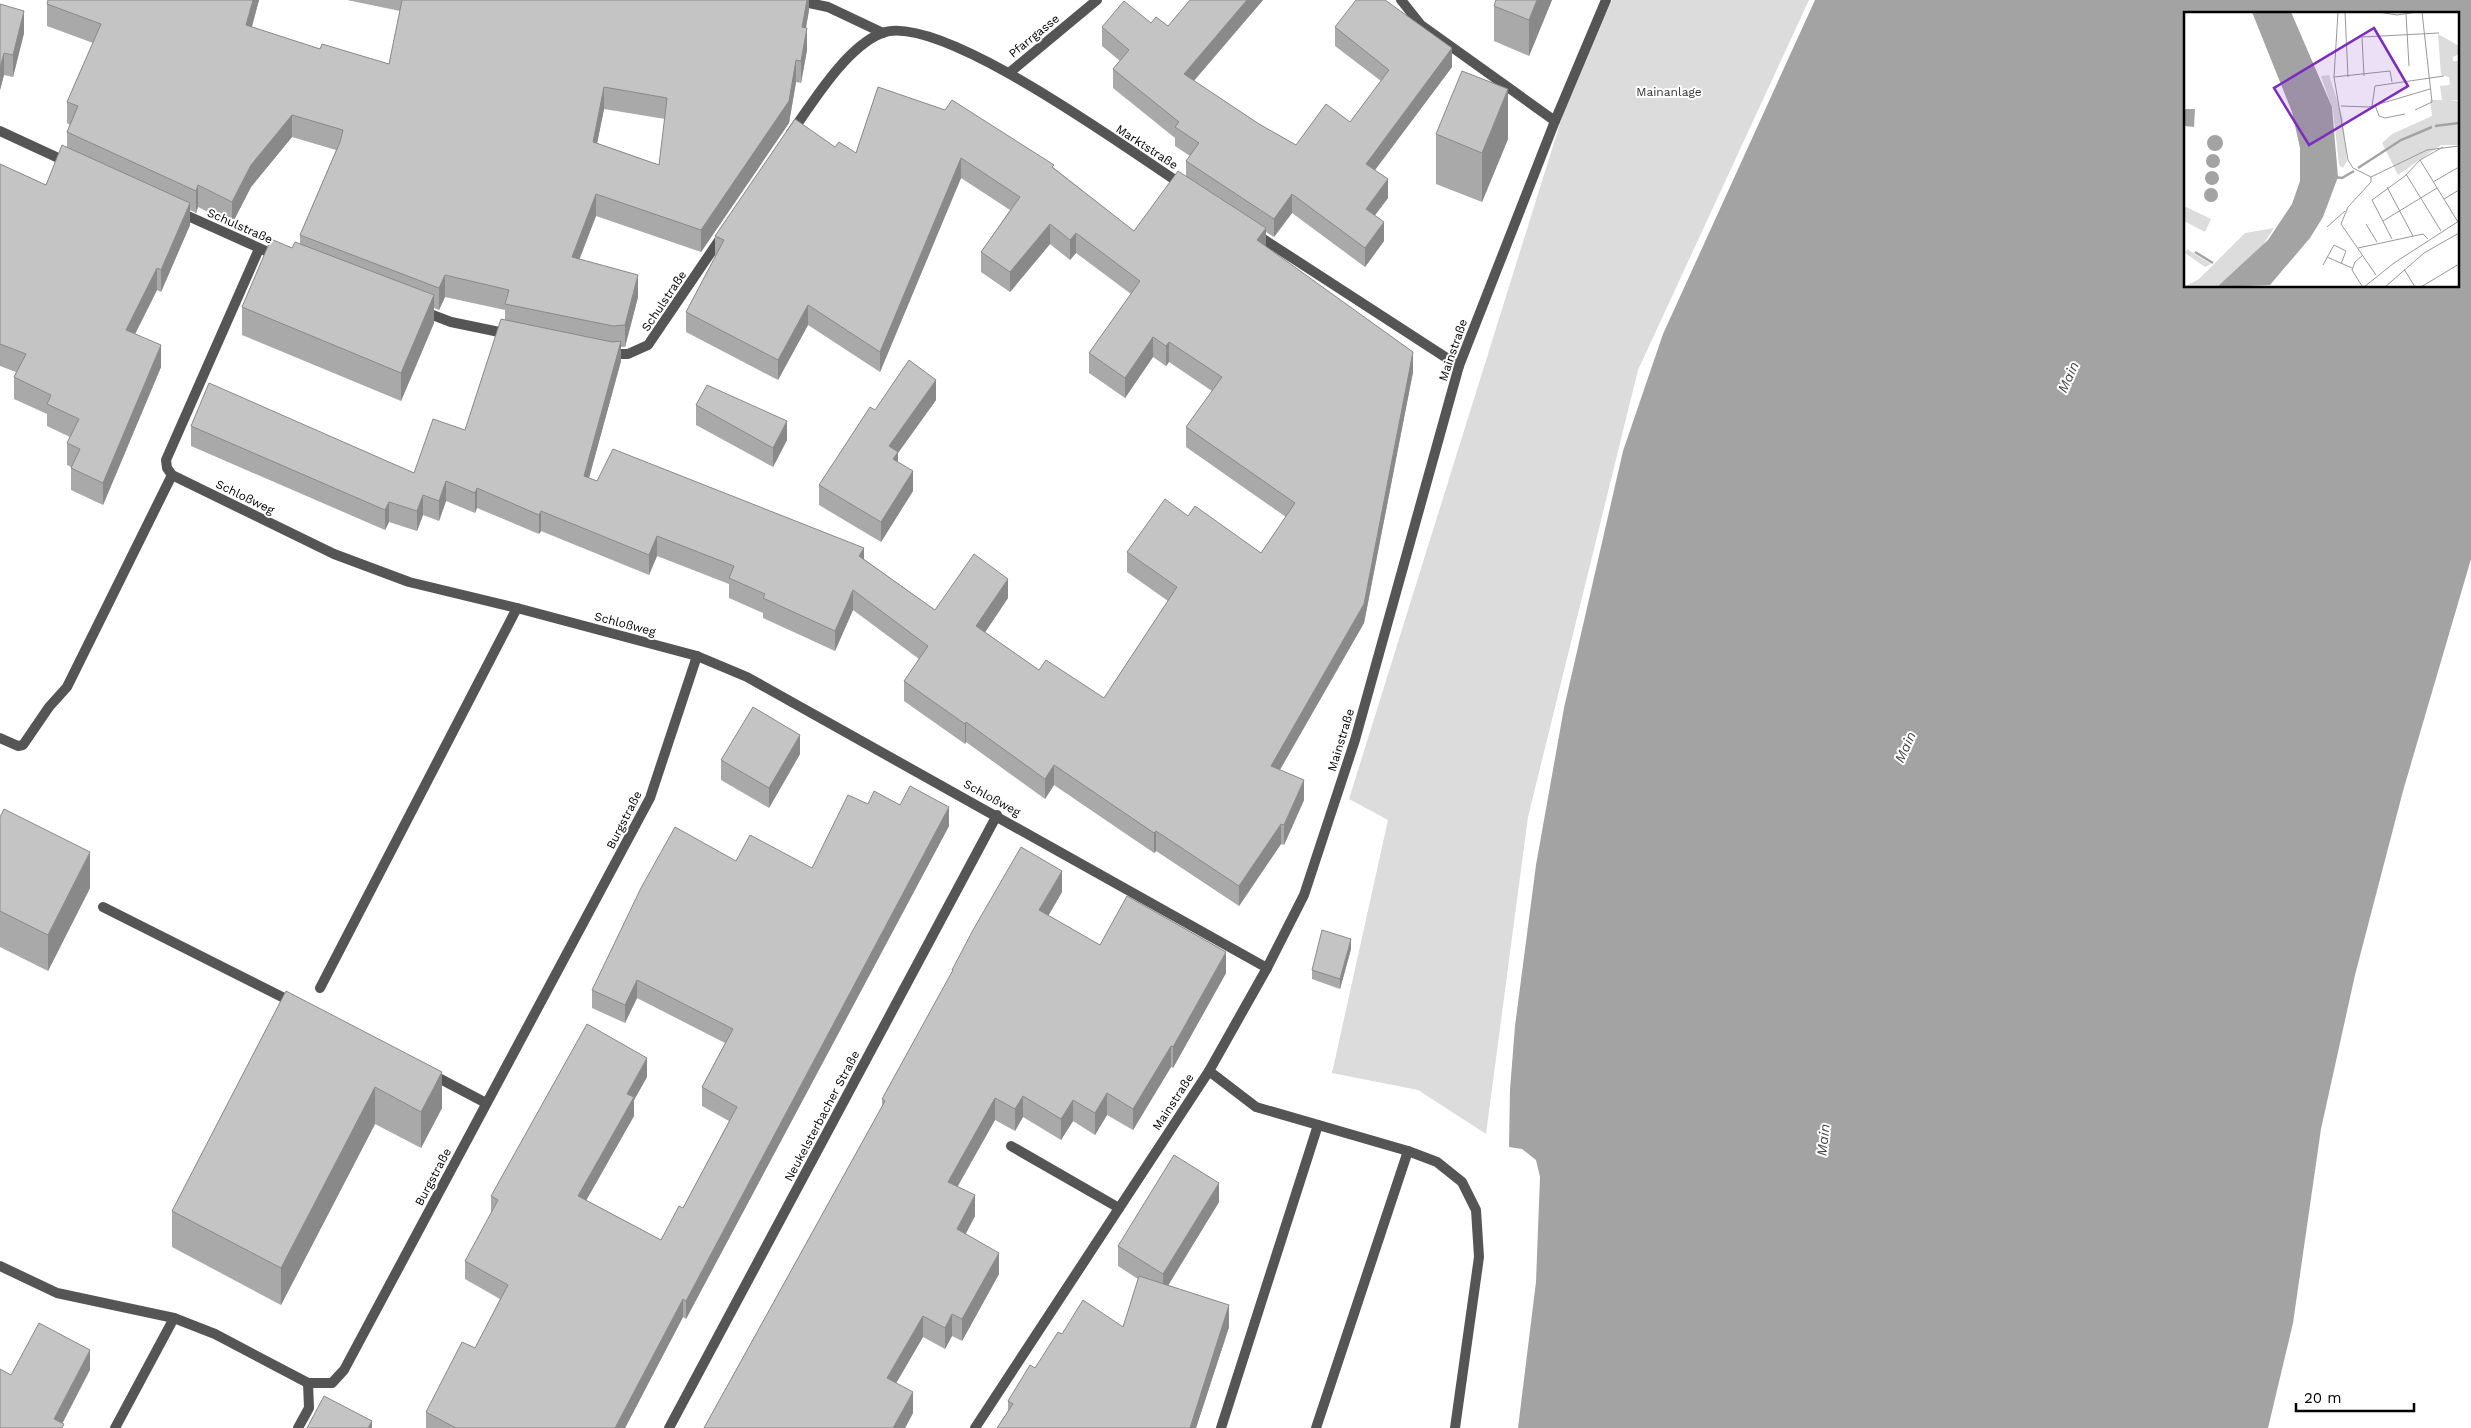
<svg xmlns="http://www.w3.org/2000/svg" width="2471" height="1428" viewBox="0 0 2471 1428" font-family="'Work Sans',sans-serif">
  <rect width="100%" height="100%" fill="#fff"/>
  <polygon fill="#dcdcdc" points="1612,0 1809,0 1638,370 1528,817 1486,1134 1418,1090 1332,1073 1388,820 1349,799 1562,117"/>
  <path fill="#a3a3a3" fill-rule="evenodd" d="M1815 0H2471V559L2403 791 2355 975 2321 1129 2293 1323 2268 1428H1518L1536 1282 1540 1177 1536 1160 1522 1149 1509 1147 1510 1090 1515 1026 1536 865 1564 708 1623 451 1663 334ZM2185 14H2457V286H2185Z"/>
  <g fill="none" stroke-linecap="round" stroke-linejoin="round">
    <g stroke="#555" stroke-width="10">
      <polyline points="1401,0 1421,25 1555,121"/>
      <polyline points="0,738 18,746 23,745 49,707 67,687 172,475"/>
      <polyline points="103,907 294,1003"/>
      <polyline points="320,988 517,608"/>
      <polyline points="1209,1071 1256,1107 1408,1151 1437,1162 1462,1182 1476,1210 1479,1257 1455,1428"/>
      <polyline points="431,1074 486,1103"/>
      <polyline points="1011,1146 1119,1208"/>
      <polyline points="298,1428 309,1408 308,1383"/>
      <polyline points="1221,1428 1318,1125"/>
      <polyline points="1316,1428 1408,1151"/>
    </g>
    <g stroke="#555" stroke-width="10">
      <polyline points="795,0 828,7 883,33"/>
      <polyline points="1009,73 1097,0"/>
      <polyline points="0,131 67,162"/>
      <path d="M791 133C813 102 846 47 882 33 940 11 1131 152 1184 186"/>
      <polyline points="179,212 277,256"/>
      <polyline points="1254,233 1459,366"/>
      <polyline points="259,249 166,460 167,468 172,475 334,554 409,582 517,608 697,656 747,677 1267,968"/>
      <polyline points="422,311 451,322 509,334"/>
      <polyline points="609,354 628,354 648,345 722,236"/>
      <polyline points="0,1266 57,1293 174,1318 215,1334 308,1383 332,1383 344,1370 650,798 697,656"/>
      <polyline points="115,1428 174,1318"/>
      <polyline points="669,1428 997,815"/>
    </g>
    <polyline stroke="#555" stroke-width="10" points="975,1428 1209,1071 1267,968 1304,895 1355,740 1459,366 1555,121 1606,0"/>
  </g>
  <g fill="#a9a9a9" fill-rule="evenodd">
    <path d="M48 0H259L252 27 320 49 389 64 400 11 347 0H809V10L806 28 807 50 801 83 796 82 789 123 701 252 596 216 579 259 638 297 625 347H621V361L589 478 597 481 864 559 935 610 1008 598 985 632 1039 670 1104 698 1168 601 1127 572V552L1188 516 1261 553 1286 517 1186 447V427L1212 391 1169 362 1166 366 1153 357 1125 398 1089 373V353L1131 294 1076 253 1070 260 1050 244 1010 292 981 272V252L1010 210 961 178 880 372 808 325 778 380 686 332V312L715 257V236L835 147 856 153 878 87 1054 168 1134 231 1186 176V161L1190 156 1175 146V138L1113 88V69L1120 61 1102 46V27L1151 23 1168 26 1190 0H1263L1194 81 1259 124 1296 145 1350 122 1381 81 1335 46V27L1452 67 1375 170 1388 198 1375 215 1384 241 1365 267 1292 213 1274 237 1266 232V246L1413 372 1364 623 1280 770 1304 800 1284 845 1281 844 1239 906 1156 851 1154 853 1054 785 1045 799 966 742 965 744 904 701V681L919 659 853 610 835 651 763 618V613L729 598V584L657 556 649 575 541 531 539 534 477 508 475 513 446 501 439 521 423 515 417 531 389 522 385 530 191 446V426L414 473 465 430 505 320V310L445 297 439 310 434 308V323L401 401 242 335V307L292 248 300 244V235L336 150 292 137 251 187 232 224 198 207 196 213 190 210V225L161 292 157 290 135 334 161 367 103 505 71 490V467L67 465V443L70 437 47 426V414L14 399V377L16 372 0 366V164L46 185 67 147V132L70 125 67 123V102L93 43 47 26V4ZM604 109 665 119 659 165 597 143Z"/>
    <polygon points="1552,0 1529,56 1494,41 1494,6"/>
    <polygon points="0,4 24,33 13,77 4,75 0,90"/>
    <polygon points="1436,134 1508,139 1482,202 1436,184"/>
    <polygon points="936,400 898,453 898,462 913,491 881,542 819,505 819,485 875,410"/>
    <polygon points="696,405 787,440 773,467 696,425"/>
    <polygon points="800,754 769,808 721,780 721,760"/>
    <polygon points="868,804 900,805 949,826 686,1319 683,1317 625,1428 426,1428 426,1412 475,1348 500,1299 465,1279 465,1261 491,1214 491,1196 647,1077 634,1100 634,1116 586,1200 661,1240 683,1208 729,1121 702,1106 702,1087 725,1043 637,998 625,1023 592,1008 592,990 736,861 812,868"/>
    <polygon points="0,817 90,888 48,971 0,947"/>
    <polygon points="1062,892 1048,916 1100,945 1226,973 1173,1068 1171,1067 1133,1130 1107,1115 1095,1135 1073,1121 1061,1140 1023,1117 1015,1131 995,1120 958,1186 975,1216 965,1234 999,1274 962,1341 952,1336 945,1349 923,1337 896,1383 913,1413 905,1428 704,1428 882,1107 882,1099 952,973 952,970"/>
    <polygon points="1351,949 1340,989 1312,979 1312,970"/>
    <polygon points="286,991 442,1108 421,1148 375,1124 281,1305 172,1247 172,1211"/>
    <polygon points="1219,1202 1168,1285 1229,1327 1196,1428 997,1428 1008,1411 1008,1401 1062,1334 1123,1327 1138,1279 1118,1266 1118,1246"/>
  </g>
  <g fill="#898989">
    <polygon points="253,0 259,0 246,47 246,25"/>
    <polygon points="807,0 809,0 809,10 802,49 802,27"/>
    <polygon points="1247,0 1263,0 1184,92 1184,74"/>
    <polygon points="1537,0 1552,0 1529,56 1529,20"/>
    <polygon points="24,11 24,33 13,77 13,55"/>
    <polygon points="807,28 807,50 801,83 801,61"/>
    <polygon points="1452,48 1452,67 1366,182 1366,164"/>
    <polygon points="4,53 4,75 0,90 0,68"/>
    <polygon points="796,60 796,82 789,123 701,252 701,230"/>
    <polygon points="604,87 604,109 593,164 593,142"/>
    <polygon points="1508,89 1508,139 1482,202 1482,153"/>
    <polygon points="292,115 292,137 251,187 232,224 232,202 251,165"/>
    <polygon points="961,158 961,178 880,372 880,352"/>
    <polygon points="1388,179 1388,198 1366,227 1366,209"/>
    <polygon points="198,185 198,207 196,213 196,191"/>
    <polygon points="596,194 596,216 572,279 572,257"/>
    <polygon points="1292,194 1292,213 1274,237 1274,219"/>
    <polygon points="190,203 190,225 161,292 161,270"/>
    <polygon points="1384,222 1384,241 1365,267 1365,248"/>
    <polygon points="1050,224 1050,244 1010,292 1010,272"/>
    <polygon points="1266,228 1266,248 1257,240"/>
    <polygon points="1076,233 1076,253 1070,260 1070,240"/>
    <polygon points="157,268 157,290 126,352 126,330"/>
    <polygon points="445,275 445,297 439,310 439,288"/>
    <polygon points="638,275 638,297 625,347 625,325"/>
    <polygon points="434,295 434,323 401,401 401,373"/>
    <polygon points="808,305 808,325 778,380 778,360"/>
    <polygon points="1153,337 1153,357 1125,398 1125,378"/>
    <polygon points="621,341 621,361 584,496 584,476"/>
    <polygon points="1169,342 1169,362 1166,366 1166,346"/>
    <polygon points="161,345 161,367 103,505 103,483"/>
    <polygon points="1413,352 1413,372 1364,623 1271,785 1271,766"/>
    <polygon points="936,380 936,400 898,453 898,471 889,446"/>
    <polygon points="787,421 787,440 773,467 773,448"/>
    <polygon points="913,471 913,491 881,542 881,522"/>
    <polygon points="446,481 446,501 439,521 439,501"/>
    <polygon points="477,488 477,508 475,513 475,493"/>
    <polygon points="423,495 423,515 417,531 417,511"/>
    <polygon points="389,502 389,522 385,530 385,510"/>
    <polygon points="541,511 541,531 539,534 539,515"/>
    <polygon points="657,536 657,556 649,575 649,555"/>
    <polygon points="864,548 864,568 859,556"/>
    <polygon points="1008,579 1008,598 976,646 976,626"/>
    <polygon points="853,590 853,610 835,651 835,631"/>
    <polygon points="966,722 966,742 965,744 965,724"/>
    <polygon points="800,735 800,754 769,808 769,788"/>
    <polygon points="1054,765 1054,785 1045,799 1045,779"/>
    <polygon points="1304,780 1304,800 1284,845 1284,825"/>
    <polygon points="949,807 949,826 686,1319 686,1301"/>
    <polygon points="1281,824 1281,844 1239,906 1239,886"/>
    <polygon points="1156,831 1156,851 1154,853 1154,833"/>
    <polygon points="90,852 90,888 48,971 48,935"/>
    <polygon points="1062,871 1062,892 1039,932 1039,910"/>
    <polygon points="1351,939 1351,949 1340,989 1340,979"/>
    <polygon points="1226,952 1226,973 1173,1068 1173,1047"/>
    <polygon points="637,980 637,998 625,1023 625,1005"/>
    <polygon points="1171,1046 1171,1067 1133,1130 1133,1109"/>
    <polygon points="647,1058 647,1077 634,1100 634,1116 578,1215 578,1196 627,1094"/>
    <polygon points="442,1072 442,1108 421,1148 421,1112"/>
    <polygon points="375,1087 375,1124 281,1305 281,1268"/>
    <polygon points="1107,1093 1107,1115 1095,1135 1095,1113"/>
    <polygon points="1023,1096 1023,1117 1015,1131 1015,1109"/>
    <polygon points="995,1098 995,1120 948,1203 948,1182"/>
    <polygon points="1073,1100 1073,1121 1061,1140 1061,1119"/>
    <polygon points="1219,1183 1219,1202 1163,1294 1163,1274"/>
    <polygon points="975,1195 975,1216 957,1251 957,1229"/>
    <polygon points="999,1253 999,1274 962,1341 962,1319"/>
    <polygon points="683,1299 683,1317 625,1428 615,1428"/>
    <polygon points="1229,1305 1229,1327 1196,1428 1190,1428"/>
    <polygon points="952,1314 952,1336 945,1349 945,1328"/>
    <polygon points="923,1316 923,1337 887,1399 887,1378"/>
    <polygon points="90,1350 90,1370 60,1428 54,1419"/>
    <polygon points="913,1392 913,1413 905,1428 893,1428"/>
    <polygon points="372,1421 372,1428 368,1428"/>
  </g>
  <g fill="#c4c4c4" stroke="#898989" fill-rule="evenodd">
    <path d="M48 0H253L246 25 320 49 322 44 389 64 402 0H807L802 27 807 28 801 61 796 60 789 101 701 230 596 194 572 257 638 275 625 325 613 326 505 304 509 290 445 275 439 288 300 235 340 142 343 130 292 115 251 165 232 202 198 185 196 191 67 132 78 106 67 102 101 24 47 4ZM604 87 667 98 659 165 593 142Z"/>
    <polygon points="1190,0 1247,0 1184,74 1259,124 1296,145 1326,104 1350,122 1389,70 1335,27 1356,0 1385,0 1452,48 1366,164 1388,179 1366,209 1384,222 1365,248 1292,194 1274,219 1186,161 1199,143 1175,127 1179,122 1113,69 1129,50 1102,27 1124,1 1151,23 1156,17 1168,26"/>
    <polygon points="1496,0 1537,0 1529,20 1494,6"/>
    <polygon points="0,4 24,11 13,55 4,53 0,68"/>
    <polygon points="1462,71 1508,89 1482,153 1436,134"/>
    <polygon points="878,87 945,110 952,100 1054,165 1052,167 1134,231 1178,171 1266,228 1257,240 1413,352 1364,604 1271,766 1304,780 1284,825 1281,824 1239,886 1156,831 1154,833 1054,765 1045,779 966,722 965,724 904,681 928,646 853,590 835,631 763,598 765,594 729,578 734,566 657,536 649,555 541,511 539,515 477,488 475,493 446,481 439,501 423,495 417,511 389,502 385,510 191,426 209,383 414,473 433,419 465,430 501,319 612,342 621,341 584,476 597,481 613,449 864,548 859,556 935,610 974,554 1008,579 976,626 1039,670 1046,660 1104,698 1177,587 1127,552 1165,499 1188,516 1195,506 1261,553 1295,503 1186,427 1222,377 1169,342 1166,346 1153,337 1125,378 1089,353 1140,281 1076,233 1070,240 1050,224 1010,272 981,252 1020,197 961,158 880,352 808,305 778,360 686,312 724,240 715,236 795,119 835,147 839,142 856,153"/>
    <polygon points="62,145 190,203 161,270 157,268 126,330 161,345 103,483 71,468 80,449 67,443 79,419 47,404 51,395 14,377 26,354 0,344 0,164 46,185"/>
    <polygon points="271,239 292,248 295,242 434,295 401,373 242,307"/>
    <polygon points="909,360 936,380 889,446 898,452 893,459 913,471 881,522 819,485 870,407 875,410"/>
    <polygon points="707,385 787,421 773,448 696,405"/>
    <polygon points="753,707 800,735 769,788 721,760"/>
    <polygon points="910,786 949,807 686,1301 683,1299 615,1428 456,1428 426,1412 462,1342 475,1348 508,1285 465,1261 498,1200 491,1196 587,1024 647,1058 627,1094 634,1097 578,1196 661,1240 679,1206 683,1208 737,1107 702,1087 733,1029 637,980 625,1005 592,990 641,888 675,827 736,861 750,835 812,868 848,795 868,804 874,791 900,805"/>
    <polygon points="4,809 90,852 48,935 0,911 0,817"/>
    <polygon points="1021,847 1062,871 1039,910 1100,945 1127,896 1226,952 1173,1047 1171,1046 1133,1109 1107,1093 1095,1113 1073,1100 1061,1119 1023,1096 1015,1109 995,1098 948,1182 975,1195 957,1229 999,1253 962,1319 952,1314 945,1328 923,1316 887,1378 913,1392 893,1428 704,1428 885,1101 882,1099 953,970 952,970 973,930"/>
    <polygon points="1322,930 1351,939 1340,979 1312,970"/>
    <polygon points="286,991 442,1072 421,1112 375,1087 281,1268 172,1211"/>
    <polygon points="1174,1155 1219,1183 1163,1274 1118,1246"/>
    <polygon points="1139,1276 1229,1305 1190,1428 997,1428 1013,1404 1008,1401 1030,1365 1035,1368 1058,1332 1062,1334 1083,1300 1123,1327"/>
    <polygon points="39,1323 90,1350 54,1419 64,1424 62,1428 0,1428 0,1369 11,1375"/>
    <polygon points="324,1396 372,1421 368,1428 307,1428"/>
  </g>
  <g text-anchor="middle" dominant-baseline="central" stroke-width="4" stroke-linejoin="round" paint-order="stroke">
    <g font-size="12" fill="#000" stroke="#fff">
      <text transform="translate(1034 36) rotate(-39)">Pfarrgasse</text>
      <text transform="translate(1147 147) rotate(33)">Marktstraße</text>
      <text transform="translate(240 226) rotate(24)">Schulstraße</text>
      <text transform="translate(664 301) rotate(-56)">Schulstraße</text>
      <text transform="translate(1453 350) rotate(-71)">Mainstraße</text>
      <text transform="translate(245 497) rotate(26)">Schloßweg</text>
      <text transform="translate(625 624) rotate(15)">Schloßweg</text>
      <text transform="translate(1341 740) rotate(-73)">Mainstraße</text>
      <text transform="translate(992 798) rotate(29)">Schloßweg</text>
      <text transform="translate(624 820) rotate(-63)">Burgstraße</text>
      <text transform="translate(1173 1102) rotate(-57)">Mainstraße</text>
      <text transform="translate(822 1116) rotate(-62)">Neukelsterbacher Straße</text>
      <text transform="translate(433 1177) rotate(-62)">Burgstraße</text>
    </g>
    <g font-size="12" fill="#333" stroke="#fff">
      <text x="1669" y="92">Mainanlage</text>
    </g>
    <g font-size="14" font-style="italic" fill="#444" stroke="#fff">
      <text transform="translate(2068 377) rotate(-66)">Main</text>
      <text transform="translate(1905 747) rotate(-66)">Main</text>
      <text transform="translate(1823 1140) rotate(-84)">Main</text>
    </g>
  </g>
  <g transform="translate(2184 12)">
    <rect width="275" height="275" fill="#fff"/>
    <path d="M254 22 275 34V42L269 45V49H275V88H265L275 89V133H257L214 163 198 131 208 122 248 104 246 88H258L256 74 266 73 265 65 257 63ZM145 63 159 107 163 149 159 156 155 153 149 98 137 64ZM0 194 27 207 21 220 0 209ZM90 216 77 236 33 275H0L15 267 61 221ZM3 237 27 252 21 255 1 241Z" fill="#dcdcdc"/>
    <path d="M68 0H107L148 95 154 165 139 205 126 226 86 273 33 275 84 228 108 192 116 169V136L108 100ZM0 97H11L10 115 0 114ZM23 131a8 8 0 1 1 16 0a8 8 0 1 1-16 0ZM22 149a7 7 0 1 1 14 0a7 7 0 1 1-14 0ZM21 166a7 7 0 1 1 14 0a7 7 0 1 1-14 0ZM20 183a7 7 0 1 1 14 0a7 7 0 1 1-14 0Z" fill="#a3a3a3"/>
    <path fill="none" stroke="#a3a3a3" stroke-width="2.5" d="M251 114 275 111M174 156 217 128 248 115M150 165 158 166 170 159M11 240 29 251"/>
    <path fill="none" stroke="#999" stroke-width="1" d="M154 0 150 65 164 148 169 156 187 165M161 0 164 65M194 0 213 3 233 0M222 2 225 54M180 64 178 25 255 21M150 65 206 59 208 70M191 93 195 104 201 106 221 102M157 94 185 95 246 77M188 94 191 74 260 64M231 98 248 90 238 0M236 148 274 210M222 162 257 219M187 165V170L164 195 157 212 192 263M187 165 243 138 275 134M249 170 275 155M203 175 229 224M260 187 275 178M199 209 253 176M182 212 193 230M143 215 161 199M208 227 188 188 221 164 236 148 259 135M174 236 239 222 244 227M143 245 168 256M139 253 150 233 162 239 157 252M220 257 231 275M178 274 168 258 171 250 179 243M180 275 210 251 275 209M201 275 240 241 275 221M237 275 275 252"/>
    <path fill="#7b2cbf" fill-opacity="0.15" stroke="#7b2cbf" stroke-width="2.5" d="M190 16 224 74 125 133 90 76Z"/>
    <rect width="275" height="275" fill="none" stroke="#000" stroke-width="2.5"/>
  </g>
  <path d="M2296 1403v8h118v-8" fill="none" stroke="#000000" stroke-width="2.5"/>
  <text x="2304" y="1403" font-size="15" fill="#000000" stroke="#ffffff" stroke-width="4" paint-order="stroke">20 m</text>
</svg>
